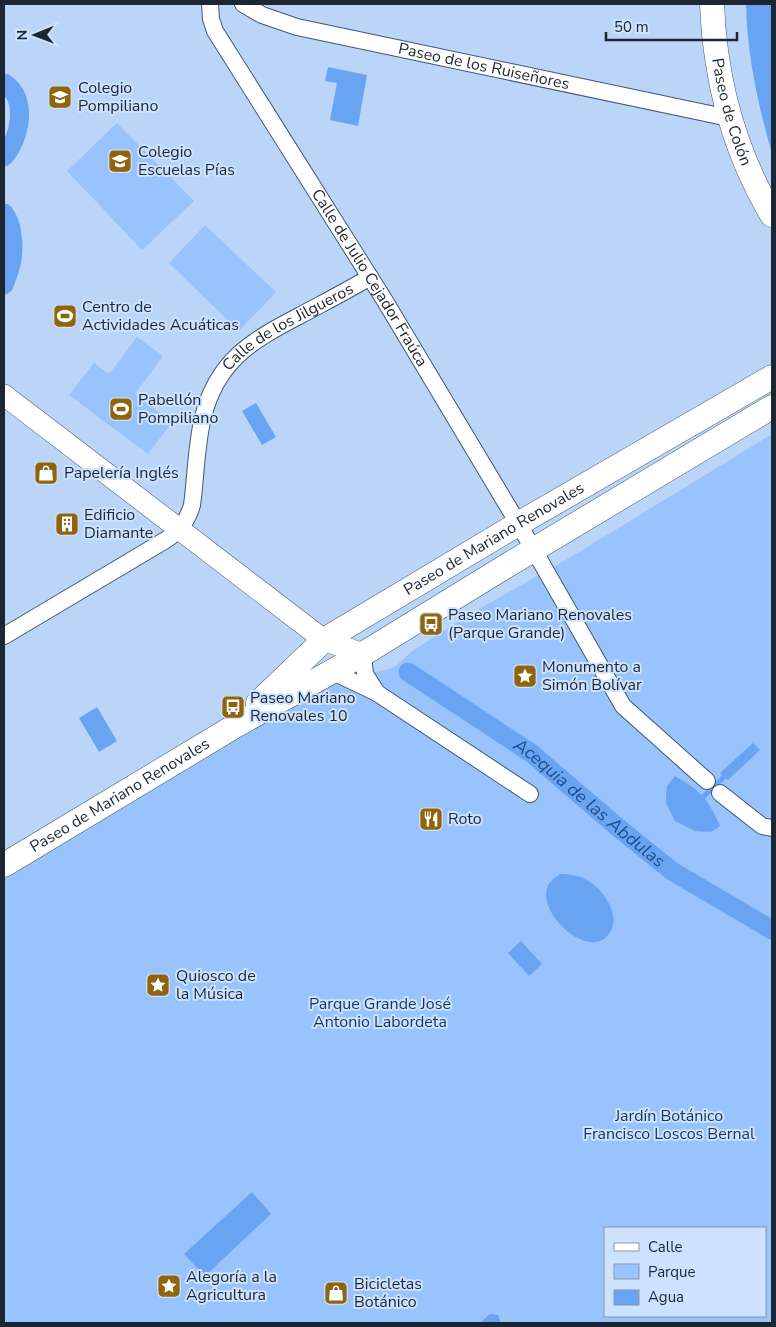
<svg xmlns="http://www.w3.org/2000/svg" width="776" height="1327" viewBox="0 0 776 1327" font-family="'Nunito Sans',sans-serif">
  <rect width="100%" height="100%" fill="#bbd5f9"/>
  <g fill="#98c3fd" fill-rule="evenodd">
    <polygon points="117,123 194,201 142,250 67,171"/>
    <polygon points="205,225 276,292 239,331 169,263"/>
    <polygon points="137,337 163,356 135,394 172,422 148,454 69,395 94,363 109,374"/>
    <path d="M772 434V1323H4V877L331 681 389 669 397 665 411 652 470 614 571 557ZM605 1228H765V1316H605Z"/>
  </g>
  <g fill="#69a4f2">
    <path d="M746 4H772V154C758 105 747 55 746 4Z"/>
    <polygon points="328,67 367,75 358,126 330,120 337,83 325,81"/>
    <polygon points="256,403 276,437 262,445 242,411"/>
    <polygon points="97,707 117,741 99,752 79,718"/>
    <polygon points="753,743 760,750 728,780 720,773"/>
    <path d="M675 776C703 793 706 796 720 826L711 832 695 831 675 821 666 803V794L667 786Z"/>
    <path d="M560 874C571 874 581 876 590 882 604 890 620 916 611 931 593 964 538 916 547 888 549 881 555 878 560 874Z"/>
    <polygon points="521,941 542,964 529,976 508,953"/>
    <polygon points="252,1192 271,1214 205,1276 184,1254"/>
    <polygon points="490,1314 498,1315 501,1323 480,1323"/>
  </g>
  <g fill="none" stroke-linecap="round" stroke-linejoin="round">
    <polyline stroke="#69a4f2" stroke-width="5" points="700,800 728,773"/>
    <g stroke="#69a4f2" stroke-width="19">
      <path d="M4 83C29 98 20 139 4 157"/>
      <path d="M4 213C13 224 14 246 12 259 11 267 7 277 4 285"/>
      <path id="s1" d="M408 672 531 753 621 830 672 871 772 930"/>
    </g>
    <g stroke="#405775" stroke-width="18">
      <g id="minor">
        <path id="s2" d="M210 4 211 19 215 31 385 301 534 550 623 706 707 781"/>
        <path id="s3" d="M243 4 262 15 297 27 729 118"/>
        <path id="s4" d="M4 636 164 541C179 532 187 522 192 505 196 476 196 446 203 417 217 361 251 341 299 316 323 303 347 291 370 277"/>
        <polyline points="363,654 365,674 377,693"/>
        <polyline points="333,672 377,693 530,794"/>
        <polyline points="720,793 762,826 772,828"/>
      </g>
    </g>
    <g stroke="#405775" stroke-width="22">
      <polyline id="tertiary" points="4,395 324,640 363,654"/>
    </g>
    <g stroke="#405775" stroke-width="25">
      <g id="secondary">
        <path id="s5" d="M712 4C715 78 734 151 772 215"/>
        <path id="s6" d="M258 703 324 640 518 524 772 377"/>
        <path id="s7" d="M4 865 235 726 363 654 508 565 772 407"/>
      </g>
    </g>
    <use href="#minor" stroke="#fff" stroke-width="16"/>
    <use href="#tertiary" stroke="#fff" stroke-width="21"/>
    <use href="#secondary" stroke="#fff" stroke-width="24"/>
  </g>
  <defs>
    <g id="school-square" transform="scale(1.25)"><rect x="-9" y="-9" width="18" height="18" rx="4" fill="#90630d" stroke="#cde2ff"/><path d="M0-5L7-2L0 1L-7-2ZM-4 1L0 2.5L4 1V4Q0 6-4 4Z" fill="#fff"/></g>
    <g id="stadium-square" transform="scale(1.25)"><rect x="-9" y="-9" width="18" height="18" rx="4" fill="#90630d" stroke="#cde2ff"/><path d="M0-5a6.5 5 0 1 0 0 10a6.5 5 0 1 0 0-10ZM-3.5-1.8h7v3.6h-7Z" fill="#fff"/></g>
    <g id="shop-square" transform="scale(1.25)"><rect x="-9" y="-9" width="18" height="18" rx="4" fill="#90630d" stroke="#cde2ff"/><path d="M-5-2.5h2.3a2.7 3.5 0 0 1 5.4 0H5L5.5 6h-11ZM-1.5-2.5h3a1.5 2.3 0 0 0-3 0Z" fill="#fff"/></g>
    <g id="building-square" transform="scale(1.25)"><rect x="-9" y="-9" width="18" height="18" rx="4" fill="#90630d" stroke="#cde2ff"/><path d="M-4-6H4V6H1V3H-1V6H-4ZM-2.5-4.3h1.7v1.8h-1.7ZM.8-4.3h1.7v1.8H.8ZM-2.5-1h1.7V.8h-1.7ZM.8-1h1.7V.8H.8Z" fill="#fff"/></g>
    <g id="bus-square" transform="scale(1.25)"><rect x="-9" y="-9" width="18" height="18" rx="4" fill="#90630d" stroke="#cde2ff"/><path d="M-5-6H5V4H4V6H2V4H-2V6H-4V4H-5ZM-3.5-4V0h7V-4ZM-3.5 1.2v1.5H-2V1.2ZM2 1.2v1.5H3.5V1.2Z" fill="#fff"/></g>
    <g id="sight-square" transform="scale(1.25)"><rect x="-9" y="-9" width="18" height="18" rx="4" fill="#90630d" stroke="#cde2ff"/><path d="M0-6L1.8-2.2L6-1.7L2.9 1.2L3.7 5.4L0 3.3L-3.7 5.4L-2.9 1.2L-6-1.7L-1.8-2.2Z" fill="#fff"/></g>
    <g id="restaurant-square" transform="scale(1.25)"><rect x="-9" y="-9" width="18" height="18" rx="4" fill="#90630d" stroke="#cde2ff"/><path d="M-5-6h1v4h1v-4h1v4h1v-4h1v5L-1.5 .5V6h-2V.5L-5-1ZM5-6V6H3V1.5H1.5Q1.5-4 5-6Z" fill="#fff"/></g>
  </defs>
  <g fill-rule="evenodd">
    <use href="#school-square" x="60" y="97"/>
    <use href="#school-square" x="120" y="161"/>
    <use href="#stadium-square" x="65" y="316"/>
    <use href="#stadium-square" x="121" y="409"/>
    <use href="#shop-square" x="46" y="473"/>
    <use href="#building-square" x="67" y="524"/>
    <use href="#bus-square" x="431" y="624"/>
    <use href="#sight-square" x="525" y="676"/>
    <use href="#bus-square" x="233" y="707"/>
    <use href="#restaurant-square" x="431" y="819"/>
    <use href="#sight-square" x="158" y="985"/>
    <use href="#sight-square" x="169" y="1286"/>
    <use href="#shop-square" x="336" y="1293"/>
  </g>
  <g text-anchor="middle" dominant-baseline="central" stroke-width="4" stroke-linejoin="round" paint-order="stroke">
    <g font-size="16" fill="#1d2734" stroke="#cde2ff">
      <text stroke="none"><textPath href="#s3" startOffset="250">Paseo de los Ruiseñores</textPath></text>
      <text stroke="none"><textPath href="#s5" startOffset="110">Paseo de Colón</textPath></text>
      <text stroke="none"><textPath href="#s2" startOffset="319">Calle de Julio Cejador Fraúca</textPath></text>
      <text stroke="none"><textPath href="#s4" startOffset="451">Calle de los Jilgueros</textPath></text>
      <text stroke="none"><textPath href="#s6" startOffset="289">Paseo de Mariano Renovales</textPath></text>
      <text stroke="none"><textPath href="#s7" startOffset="135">Paseo de Mariano Renovales</textPath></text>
    </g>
    <g font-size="16" fill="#1d2734" stroke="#cde2ff" text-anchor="start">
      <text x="78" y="88">Colegio<tspan x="78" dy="18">Pompiliano</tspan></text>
      <text x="138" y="152">Colegio<tspan x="138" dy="18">Escuelas Pías</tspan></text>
      <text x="82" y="307">Centro de<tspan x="82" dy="18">Actividades Acuáticas</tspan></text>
      <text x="138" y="400">Pabellón<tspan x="138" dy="18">Pompiliano</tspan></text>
      <text x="64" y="473">Papelería Inglés</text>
      <text x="84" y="515">Edificio<tspan x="84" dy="18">Diamante</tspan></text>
      <text x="448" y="615">Paseo Mariano Renovales<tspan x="448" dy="18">(Parque Grande)</tspan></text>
      <text x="542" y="667">Monumento a<tspan x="542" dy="18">Simón Bolívar</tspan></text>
      <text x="250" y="698">Paseo Mariano<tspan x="250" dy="18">Renovales 10</tspan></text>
      <text x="448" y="819">Roto</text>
      <text x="176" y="976">Quiosco de<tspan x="176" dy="18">la Música</tspan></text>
      <text x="186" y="1277">Alegoría a la<tspan x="186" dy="18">Agricultura</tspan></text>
      <text x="354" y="1284">Bicicletas<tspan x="354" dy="18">Botánico</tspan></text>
    </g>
    <g font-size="16" fill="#16345a" stroke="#cde2ff">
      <text x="380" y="1004">Parque Grande José<tspan x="380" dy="18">Antonio Labordeta</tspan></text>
      <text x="669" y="1116">Jardín Botánico<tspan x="669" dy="18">Francisco Loscos Bernal</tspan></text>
    </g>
    <g font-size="18" font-style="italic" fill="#1c4d8b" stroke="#cde2ff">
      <text stroke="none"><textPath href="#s1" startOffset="224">Acequia de las Abdulas</textPath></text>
    </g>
  </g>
  <rect width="776" height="1327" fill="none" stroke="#1d2734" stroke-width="10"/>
  <rect x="604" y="1227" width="162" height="90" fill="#cde2ff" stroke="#8797ae"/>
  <rect x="614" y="1243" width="25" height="8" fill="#ffffff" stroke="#8797ae"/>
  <text x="648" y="1252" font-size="15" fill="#1d2734">Calle</text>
  <rect x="614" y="1264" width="25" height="15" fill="#98c3fd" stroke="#8797ae"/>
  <text x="648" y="1277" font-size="15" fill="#1d2734">Parque</text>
  <rect x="614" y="1290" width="25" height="15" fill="#69a4f2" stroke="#8797ae"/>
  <text x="648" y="1302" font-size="15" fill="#1d2734">Agua</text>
  <g transform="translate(35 35) rotate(269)" stroke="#cde2ff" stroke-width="4" paint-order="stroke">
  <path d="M0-4L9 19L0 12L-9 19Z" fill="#1d2734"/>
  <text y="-8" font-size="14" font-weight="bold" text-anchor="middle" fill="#1d2734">N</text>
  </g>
  <path d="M606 32v8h131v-8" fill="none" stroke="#1d2734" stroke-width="2.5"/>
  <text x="614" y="32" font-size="15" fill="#1d2734" stroke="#cde2ff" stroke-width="4" paint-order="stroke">50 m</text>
</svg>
